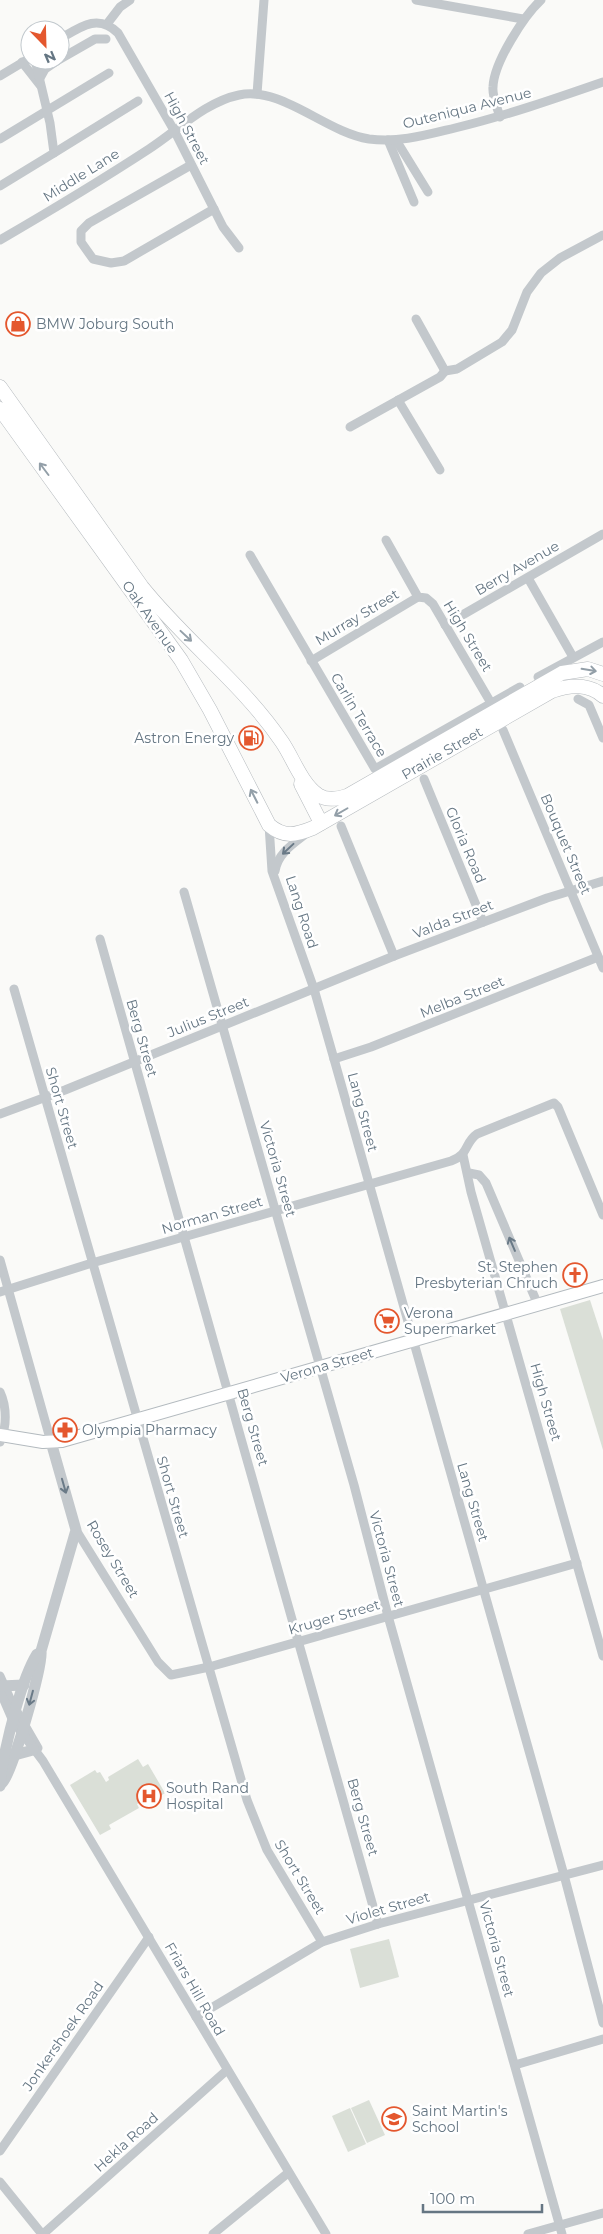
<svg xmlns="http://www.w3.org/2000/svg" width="603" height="2234" viewBox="0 0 603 2234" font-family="Montserrat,sans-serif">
  <rect width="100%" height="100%" fill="#fafaf8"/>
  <g fill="#dadfd7">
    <polygon points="590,1300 603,1340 603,1450 560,1309"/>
    <polygon points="138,1759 143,1767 148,1764 165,1793 151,1802 148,1797 137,1804 139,1808 109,1825 111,1829 100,1835 70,1785 95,1770 97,1773 100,1772 106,1782 109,1780 108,1777"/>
    <polygon points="389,1939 399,1977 360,1988 350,1949"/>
    <polygon points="369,2100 385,2135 367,2143 351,2108"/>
    <polygon points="350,2108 366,2144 348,2152 332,2116"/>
  </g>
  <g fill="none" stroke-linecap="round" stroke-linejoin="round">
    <g stroke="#b3babf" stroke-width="14">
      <polyline id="secondary" points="0,1435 43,1442 62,1441 603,1286"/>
    </g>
    <g stroke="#b5babe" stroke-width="15">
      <g id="primary">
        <path d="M0 387 142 587C186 642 242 683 282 742 293 758 301 783 318 795 327 801 338 799 347 796L562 673 588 669 603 674"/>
        <path d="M0 409 181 660 210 710 269 825C284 838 296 835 313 828L552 691C570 685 588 683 603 696"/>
        <polyline points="301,784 321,823"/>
      </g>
    </g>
    <g stroke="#c3c8cc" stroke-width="9">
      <polyline points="416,0 523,19"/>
      <polyline points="107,24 120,7 130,0"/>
      <path d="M60 39C80 27 98 13 118 33L175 132 223 227 239 248"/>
      <polyline points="60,59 95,39 106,39"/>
      <polyline points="22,62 40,85"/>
      <polyline points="0,76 30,58"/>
      <polyline points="40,78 45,69 58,60"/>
      <polyline points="257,94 264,0"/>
      <path d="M500 117C497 107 492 96 493 87 494 62 524 16 541 0"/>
      <polyline points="0,139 109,73"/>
      <polyline points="388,140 414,202"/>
      <polyline points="396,140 428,192"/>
      <polyline points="54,153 138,101"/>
      <polyline points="191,165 89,223 81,231 81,242 93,259 111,263 124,261 214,209"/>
      <polyline points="0,186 54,153 50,123 35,60"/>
      <path d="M0 240C50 211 100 181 149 149 177 131 205 102 239 95 282 86 325 132 369 139 399 143 426 135 455 128 505 116 554 99 603 82"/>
      <polyline points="416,319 445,371"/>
      <polyline points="445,371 457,369 502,342 512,330 527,292 541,273 560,258 603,235"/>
      <polyline points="398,400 440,470"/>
      <polyline points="350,427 440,377 445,371"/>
      <polyline points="386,540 418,597 426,598 433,604 491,703"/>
      <polyline points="250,555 375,769 520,687"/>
      <polyline points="528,578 573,657"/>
      <polyline points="445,625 603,534"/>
      <polyline points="311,661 418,597"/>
      <polyline points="538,677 603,642"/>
      <polyline points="578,699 589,705 603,738"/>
      <polyline points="503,730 603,968"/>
      <polyline points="424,779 483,922"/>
      <polyline points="269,825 272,871 314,989 334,1059 564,1875 603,2023"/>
      <polyline points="341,826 394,956"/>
      <path d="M275 871C278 853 293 844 307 833"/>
      <polyline points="184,892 354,1485 388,1616 562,2234"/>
      <polyline points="100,939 378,1924"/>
      <polyline points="14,989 247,1800 267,1850 322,1942"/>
      <polyline points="334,1059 371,1047 598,957"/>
      <polyline points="0,1114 65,1090 394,956 547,898 603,881"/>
      <polyline points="463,1155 471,1192 603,1656"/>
      <polyline points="469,1173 479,1175 486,1183 538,1305"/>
      <polyline points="0,1260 51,1442"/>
      <path d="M0 1292 92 1263 451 1161C470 1154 464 1143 477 1134L554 1103 558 1107 603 1215"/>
      <path d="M0 1392C7 1407 7 1427 0 1442"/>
      <polyline points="76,1530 158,1662 171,1675 209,1667 577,1563"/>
      <polyline points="0,1676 12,1703 38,1748"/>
      <polyline points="0,1691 13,1721 43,1761 326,2234"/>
      <polyline points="196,2017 322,1942 378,1924 603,1865"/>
      <polyline points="515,2065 603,2039"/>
      <polyline points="0,2151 149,1937"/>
      <polyline points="0,2182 42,2234"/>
      <polyline points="43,2234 227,2070"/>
      <polyline points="213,2234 288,2173"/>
      <polyline points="528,2234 603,2213"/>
    </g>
    <g stroke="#c3c8cc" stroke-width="11">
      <polyline points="0,1686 24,1685"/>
      <polyline points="11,1756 33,1750"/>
      <path d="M2 1783C12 1775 43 1665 41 1651L76 1530 51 1442"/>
      <path d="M0 1786C2 1780 0 1774 2 1767 8 1736 21 1680 37 1654"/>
    </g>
    <use href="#secondary" stroke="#fff" stroke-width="12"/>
    <use href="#primary" stroke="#fff" stroke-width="14"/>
  </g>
  <defs><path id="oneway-shaft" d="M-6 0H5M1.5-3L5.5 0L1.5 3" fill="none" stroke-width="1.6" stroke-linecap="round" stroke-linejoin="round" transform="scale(1.25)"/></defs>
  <g stroke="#939fa8">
    <use href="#oneway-shaft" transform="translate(44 469) rotate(-127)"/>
    <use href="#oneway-shaft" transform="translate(186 636) rotate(43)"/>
    <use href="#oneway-shaft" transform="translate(589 670) rotate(9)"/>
    <use href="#oneway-shaft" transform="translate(254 796) rotate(-117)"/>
    <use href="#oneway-shaft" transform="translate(341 812) rotate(150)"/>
  </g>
  <g stroke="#6a7a87">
    <use href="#oneway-shaft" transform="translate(288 849) rotate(137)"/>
    <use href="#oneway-shaft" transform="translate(512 1244) rotate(-113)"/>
    <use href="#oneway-shaft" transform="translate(64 1486) rotate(74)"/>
    <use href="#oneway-shaft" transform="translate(31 1698) rotate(105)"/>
  </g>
  <defs>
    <g id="shop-ring" transform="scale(1.25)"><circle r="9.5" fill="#fff" stroke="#e4572e" stroke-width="1.5"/><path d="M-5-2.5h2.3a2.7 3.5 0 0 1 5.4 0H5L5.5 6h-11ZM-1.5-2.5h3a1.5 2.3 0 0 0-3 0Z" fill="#e4572e"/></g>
    <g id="fuel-ring" transform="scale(1.25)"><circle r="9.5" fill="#fff" stroke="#e4572e" stroke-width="1.5"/><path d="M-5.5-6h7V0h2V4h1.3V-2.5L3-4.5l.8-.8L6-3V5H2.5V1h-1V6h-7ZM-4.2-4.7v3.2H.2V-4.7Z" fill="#e4572e"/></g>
    <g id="church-ring" transform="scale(1.25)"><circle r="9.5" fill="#fff" stroke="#e4572e" stroke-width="1.5"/><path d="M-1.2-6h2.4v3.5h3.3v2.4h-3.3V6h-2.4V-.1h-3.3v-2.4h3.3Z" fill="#e4572e"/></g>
    <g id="supermarket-ring" transform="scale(1.25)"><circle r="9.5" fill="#fff" stroke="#e4572e" stroke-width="1.5"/><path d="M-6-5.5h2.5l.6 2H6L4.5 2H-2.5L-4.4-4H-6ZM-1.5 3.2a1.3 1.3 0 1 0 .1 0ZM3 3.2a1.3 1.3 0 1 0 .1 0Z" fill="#e4572e"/></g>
    <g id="pharmacy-ring" transform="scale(1.25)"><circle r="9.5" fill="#fff" stroke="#e4572e" stroke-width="1.5"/><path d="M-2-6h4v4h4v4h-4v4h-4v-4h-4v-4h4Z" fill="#e4572e"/></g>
    <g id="hospital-ring" transform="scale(1.25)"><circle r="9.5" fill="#fff" stroke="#e4572e" stroke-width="1.5"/><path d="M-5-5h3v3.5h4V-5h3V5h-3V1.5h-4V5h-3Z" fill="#e4572e"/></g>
    <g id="school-ring" transform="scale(1.25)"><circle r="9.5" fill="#fff" stroke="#e4572e" stroke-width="1.5"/><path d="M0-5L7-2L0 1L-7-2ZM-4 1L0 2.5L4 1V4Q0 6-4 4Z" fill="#e4572e"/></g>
  </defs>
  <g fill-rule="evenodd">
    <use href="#shop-ring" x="18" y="324"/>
    <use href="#fuel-ring" x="251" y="738"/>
    <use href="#church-ring" x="575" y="1275"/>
    <use href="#supermarket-ring" x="387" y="1321"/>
    <use href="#pharmacy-ring" x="65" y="1430"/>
    <use href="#hospital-ring" x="149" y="1796"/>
    <use href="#school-ring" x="394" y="2119"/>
  </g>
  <g text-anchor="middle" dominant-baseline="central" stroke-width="5" stroke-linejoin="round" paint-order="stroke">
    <g font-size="14" fill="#657683" stroke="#fff">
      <text transform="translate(467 108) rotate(-14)">Outeniqua Avenue</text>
      <text transform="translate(187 128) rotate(62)">High Street</text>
      <text transform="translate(81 175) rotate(-32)">Middle Lane</text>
      <text transform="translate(517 568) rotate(-30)">Berry Avenue</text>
      <text transform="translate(150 617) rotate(55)">Oak Avenue</text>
      <text transform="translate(357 617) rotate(-31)">Murray Street</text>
      <text transform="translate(468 636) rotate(59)">High Street</text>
      <text transform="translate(359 715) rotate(59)">Carlin Terrace</text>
      <text transform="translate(442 753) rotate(-30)">Prairie Street</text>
      <text transform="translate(566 844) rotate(67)">Bouquet Street</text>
      <text transform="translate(466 845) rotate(67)">Gloria Road</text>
      <text transform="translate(302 912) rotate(72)">Lang Road</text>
      <text transform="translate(453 919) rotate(-21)">Valda Street</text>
      <text transform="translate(462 997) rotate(-22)">Melba Street</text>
      <text transform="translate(208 1017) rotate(-22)">Julius Street</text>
      <text transform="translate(142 1038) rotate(74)">Berg Street</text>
      <text transform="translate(62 1108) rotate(74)">Short Street</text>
      <text transform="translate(363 1112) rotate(75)">Lang Street</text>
      <text transform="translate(278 1169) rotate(74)">Victoria Street</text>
      <text transform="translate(212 1215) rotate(-16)">Norman Street</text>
      <text transform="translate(327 1365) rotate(-16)">Verona Street</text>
      <text transform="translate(546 1402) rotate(74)">High Street</text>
      <text transform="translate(253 1427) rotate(74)">Berg Street</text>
      <text transform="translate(173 1497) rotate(74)">Short Street</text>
      <text transform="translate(473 1502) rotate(74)">Lang Street</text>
      <text transform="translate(113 1559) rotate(59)">Rosey Street</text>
      <text transform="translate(387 1559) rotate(75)">Victoria Street</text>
      <text transform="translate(334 1617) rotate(-16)">Kruger Street</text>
      <text transform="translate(363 1817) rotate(74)">Berg Street</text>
      <text transform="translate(300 1877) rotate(59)">Short Street</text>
      <text transform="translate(388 1908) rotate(-16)">Violet Street</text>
      <text transform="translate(497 1949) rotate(75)">Victoria Street</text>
      <text transform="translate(195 1989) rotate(60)">Friars Hill Road</text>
      <text transform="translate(63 2036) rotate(-55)">Jonkershoek Road</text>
      <text transform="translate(126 2142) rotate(-42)">Hekla Road</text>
    </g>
    <g font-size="14" fill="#657683" stroke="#fff" text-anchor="start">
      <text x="36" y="324">BMW Joburg South</text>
      <text x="234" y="738" text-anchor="end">Astron Energy</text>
      <text x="558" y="1267" text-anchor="end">St. Stephen<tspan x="558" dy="16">Presbyterian Chruch</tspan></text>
      <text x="404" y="1313">Verona<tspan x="404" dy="16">Supermarket</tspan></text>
      <text x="82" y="1430">Olympia Pharmacy</text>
      <text x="166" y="1788">South Rand<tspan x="166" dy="16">Hospital</tspan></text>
      <text x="412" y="2111">Saint Martin's<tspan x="412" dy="16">School</tspan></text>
    </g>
  </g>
  <g transform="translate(45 45) rotate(157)"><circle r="24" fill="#ffffff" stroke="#c1c8cd"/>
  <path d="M0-4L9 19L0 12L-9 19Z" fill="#e4572e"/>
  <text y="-8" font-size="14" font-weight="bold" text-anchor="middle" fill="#657683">N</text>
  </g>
  <path d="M423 2204v8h119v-8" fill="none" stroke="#657683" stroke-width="2.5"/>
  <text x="430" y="2204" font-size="15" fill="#657683" stroke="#ffffff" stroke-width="4" paint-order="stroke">100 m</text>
</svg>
